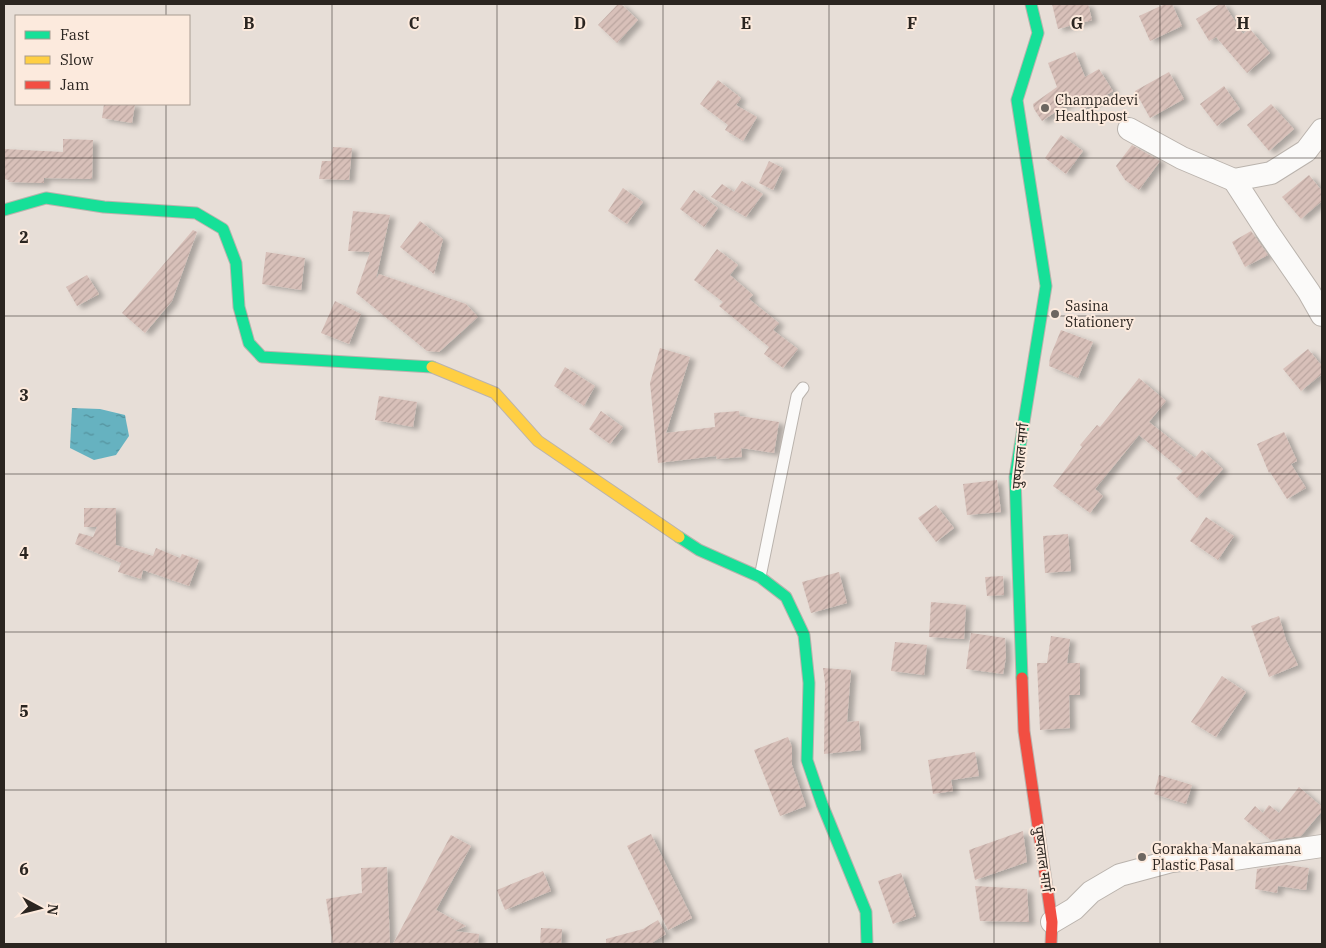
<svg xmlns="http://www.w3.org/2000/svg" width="1326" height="948" viewBox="0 0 1326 948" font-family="'IBM Plex Serif','Noto Sans Devanagari',serif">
  <defs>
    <pattern id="water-ripples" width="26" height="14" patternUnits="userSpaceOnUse" patternTransform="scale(1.25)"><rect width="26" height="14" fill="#66b2c0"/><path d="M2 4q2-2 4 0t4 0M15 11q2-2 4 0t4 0" fill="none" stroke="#54919c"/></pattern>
    <pattern id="building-hatch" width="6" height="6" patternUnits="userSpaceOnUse" patternTransform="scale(1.25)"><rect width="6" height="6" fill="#d8c0b9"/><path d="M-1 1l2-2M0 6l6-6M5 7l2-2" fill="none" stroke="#baa59f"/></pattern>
    <filter id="shadow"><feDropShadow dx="5.5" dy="3" stdDeviation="2.5" flood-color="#0004"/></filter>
  </defs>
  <rect width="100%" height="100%" fill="#e7ded7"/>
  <polygon fill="url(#water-ripples)" points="72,408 100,409 125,415 129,436 116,455 94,460 70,448"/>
  <g fill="url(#building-hatch)" filter="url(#shadow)">
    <polygon points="618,4 621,4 638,20 617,43 598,25"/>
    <polygon points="1052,4 1088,4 1092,20 1058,29"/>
    <polygon points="1165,4 1172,4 1182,26 1150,41 1139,16"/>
    <polygon points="1220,4 1224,4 1243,34 1250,29 1270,53 1247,73 1216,37 1209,41 1196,19"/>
    <polygon points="1075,52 1085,77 1099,69 1113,91 1082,110 1075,99 1042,121 1034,109 1033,104 1057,87 1048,63"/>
    <polygon points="1169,72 1184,99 1150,118 1135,91"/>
    <polygon points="718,80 741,98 736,105 757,117 743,141 725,130 728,125 700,104"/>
    <polygon points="1224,86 1240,109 1217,126 1200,104"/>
    <polygon points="104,104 135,104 132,123 102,118"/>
    <polygon points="1271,104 1294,129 1269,151 1247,125"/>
    <polygon points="1061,135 1083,151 1066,174 1045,158"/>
    <polygon points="63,139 93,140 92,179 44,178 44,183 40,183 8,182 9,180 4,179 4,149 63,152"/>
    <polygon points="1132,145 1160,161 1139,190 1125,180 1116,166"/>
    <polygon points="333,147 352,148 349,180 319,179 322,161 331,161"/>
    <polygon points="769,161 783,168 773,190 759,183"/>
    <polygon points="1309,175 1322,191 1322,201 1301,219 1282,197"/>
    <polygon points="742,181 763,194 746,217 711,197 722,184 734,192"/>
    <polygon points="623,188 643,202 627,224 608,211"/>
    <polygon points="694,190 718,208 704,227 680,209"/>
    <polygon points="353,211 390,215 376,279 379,274 466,304 478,317 439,352 427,351 356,293 370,252 348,251"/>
    <polygon points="420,221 443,239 434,274 400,247"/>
    <polygon points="193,230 197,232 172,301 145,333 122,313"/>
    <polygon points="1251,231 1268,255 1245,267 1232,242"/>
    <polygon points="717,249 738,265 730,275 753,295 749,299 779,323 773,330 798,349 783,368 764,354 769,347 719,306 723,302 694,280"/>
    <polygon points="266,252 305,258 301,290 262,284"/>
    <polygon points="87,275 99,294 77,306 66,287"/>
    <polygon points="335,301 361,314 349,344 321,333"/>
    <polygon points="1061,330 1093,342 1078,378 1049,366 1050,357"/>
    <polygon points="660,348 690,357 666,433 715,427 714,413 739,411 740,416 779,422 774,453 741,448 742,457 717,459 716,456 658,463 650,383"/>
    <polygon points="1308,349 1322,366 1322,374 1301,391 1283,369"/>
    <polygon points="565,367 595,386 584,406 554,386"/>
    <polygon points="1139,378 1166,401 1149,422 1195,458 1202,450 1223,469 1197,498 1176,478 1183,471 1139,435 1095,489 1103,496 1090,513 1053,486 1082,447 1080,445 1097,425 1100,427"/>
    <polygon points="379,396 417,402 413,427 375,420"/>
    <polygon points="601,411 623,427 610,444 589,429"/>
    <polygon points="1284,432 1297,461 1291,464 1306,488 1287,499 1270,472 1269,473 1257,444"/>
    <polygon points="997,480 1001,512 967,515 963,484"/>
    <polygon points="936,505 954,528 936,542 918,518"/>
    <polygon points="84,508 116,508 116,545 153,556 156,548 180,558 182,554 199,560 189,586 143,570 141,579 118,572 121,563 75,544 79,533 93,537 97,527 84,527"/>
    <polygon points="1206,517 1234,536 1218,560 1190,541"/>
    <polygon points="1068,534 1071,571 1045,573 1043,536"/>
    <polygon points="839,572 847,603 811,613 802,582"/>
    <polygon points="1003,576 1004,595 987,596 985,577"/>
    <polygon points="931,602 966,605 964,639 929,637"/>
    <polygon points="1279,616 1286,640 1298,665 1269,677 1251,626"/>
    <polygon points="971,633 1005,638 1006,657 1003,674 966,669"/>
    <polygon points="1051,636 1070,639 1067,663 1080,663 1080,695 1069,695 1070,728 1040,730 1037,663 1047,663"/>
    <polygon points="895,642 927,645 924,675 891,671"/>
    <polygon points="823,668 851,670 847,722 859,721 861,750 824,754 825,683"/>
    <polygon points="1222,676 1246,692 1216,737 1191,722"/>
    <polygon points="788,737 792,747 792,765 806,806 780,816 754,750"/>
    <polygon points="975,752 979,776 951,780 953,791 933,794 928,760"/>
    <polygon points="1159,775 1192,785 1186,804 1154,794"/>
    <polygon points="1299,787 1322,807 1322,811 1301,836 1271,840 1244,819 1255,806 1263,813 1269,805 1279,813"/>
    <polygon points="1023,831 1027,862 975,880 969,850"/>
    <polygon points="651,834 692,918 668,930 627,846"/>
    <polygon points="451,835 471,846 436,910 466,926 455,931 479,934 478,944 393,944"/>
    <polygon points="1286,865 1309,868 1306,890 1278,886 1277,893 1255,889 1257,869"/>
    <polygon points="387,867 390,944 333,944 326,899 362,893 361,868"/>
    <polygon points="543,871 551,891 505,910 497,890"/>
    <polygon points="901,873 916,916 893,924 878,881"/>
    <polygon points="975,886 1027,889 1029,922 980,921"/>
    <polygon points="658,920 666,934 650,944 606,944 606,939 643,929"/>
    <polygon points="541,928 562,929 561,944 540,944"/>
  </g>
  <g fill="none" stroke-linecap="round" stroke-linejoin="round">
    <g stroke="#bab3ad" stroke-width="13">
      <polyline id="lane" points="760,577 797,396 803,388"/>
    </g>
    <g stroke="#bab3ad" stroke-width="24">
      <g id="street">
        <polyline points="1129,129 1182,158 1234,180 1271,173 1306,151 1322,130"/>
        <polyline points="1234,180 1267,231 1309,292 1322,315"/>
        <polyline points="1052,922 1074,909 1091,892 1120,875 1172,861 1189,859 1234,859 1322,846"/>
      </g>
    </g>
    <g stroke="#bab3ad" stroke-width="13">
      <g id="fast">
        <polyline points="4,210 46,198 104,207 196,213 223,229 236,263 239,307 249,343 262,357 432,367"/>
        <polyline points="679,537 699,550 760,577 786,597 804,635 809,683 807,760 822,804 866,912 867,944"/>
        <polyline points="1022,678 1015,477 1046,286 1017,100 1038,33 1031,4"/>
      </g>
    </g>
    <g stroke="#bab3ad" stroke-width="13">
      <polyline id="slow" points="432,367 495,393 538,441 679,537"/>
    </g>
    <g stroke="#bab3ad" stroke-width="13">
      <polyline id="jam" points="1022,678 1024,731 1052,922 1051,944"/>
    </g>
    <use href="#lane" stroke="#fbfaf9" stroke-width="11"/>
    <use href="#street" stroke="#fbfaf9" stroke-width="22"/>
    <use href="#fast" stroke="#16e098" stroke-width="11"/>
    <use href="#slow" stroke="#ffcf43" stroke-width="11"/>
    <use href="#jam" stroke="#f24e42" stroke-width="11"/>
  </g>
  <path fill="none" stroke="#2b2520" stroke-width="1" stroke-opacity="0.55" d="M166 4V16M332 4V944M497 4V944M663 4V944M829 4V944M994 4V944M1160 4V944M166 104V944M4 158H1322M4 316H1322M4 474H1322M4 632H1322M4 790H1322"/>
  <g fill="#6d6660" stroke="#fceadd" stroke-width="2">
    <circle cx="1045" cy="108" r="5"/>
    <circle cx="1055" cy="314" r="5"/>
    <circle cx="1142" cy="857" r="5"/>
  </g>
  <g text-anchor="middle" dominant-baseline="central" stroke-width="4" stroke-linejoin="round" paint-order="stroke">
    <g font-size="14" fill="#2b2520" stroke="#fceadd" text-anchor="start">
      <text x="1055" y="100">Champadevi<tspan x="1055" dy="16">Healthpost</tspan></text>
      <text x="1065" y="306">Sasina<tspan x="1065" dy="16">Stationery</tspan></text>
      <text x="1152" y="849">Gorakha Manakamana<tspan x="1152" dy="16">Plastic Pasal</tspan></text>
    </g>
    <g font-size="14" fill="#2b2520" stroke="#fceadd">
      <text transform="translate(1020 456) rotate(-84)">पुष्पलाल मार्ग</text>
      <text transform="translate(1043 859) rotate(82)">पुष्पलाल मार्ग</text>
    </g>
  </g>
  <g font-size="16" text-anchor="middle" font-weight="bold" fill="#2b2520" stroke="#fceadd" stroke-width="4" stroke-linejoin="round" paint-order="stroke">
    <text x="249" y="29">B</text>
    <text x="414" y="29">C</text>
    <text x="580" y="29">D</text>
    <text x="746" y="29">E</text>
    <text x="912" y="29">F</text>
    <text x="1077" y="29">G</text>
    <text x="1243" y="29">H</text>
    <text x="24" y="243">2</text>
    <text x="24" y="401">3</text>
    <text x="24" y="559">4</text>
    <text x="24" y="717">5</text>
    <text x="24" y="875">6</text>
  </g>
  <rect width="1326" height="948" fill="none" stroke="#2b2520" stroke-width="10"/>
  <rect x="15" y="15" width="175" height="90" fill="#fceadd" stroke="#a89b91"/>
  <rect x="25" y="31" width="25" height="8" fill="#16e098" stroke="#a89b91"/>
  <text x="60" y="40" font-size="15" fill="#2b2520">Fast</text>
  <rect x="25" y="56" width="25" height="8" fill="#ffcf43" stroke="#a89b91"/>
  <text x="60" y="65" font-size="15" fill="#2b2520">Slow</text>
  <rect x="25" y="81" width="25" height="8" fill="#f24e42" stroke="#a89b91"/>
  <text x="60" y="90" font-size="15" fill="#2b2520">Jam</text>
  <g transform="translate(40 908) rotate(97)" stroke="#fceadd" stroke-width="4" paint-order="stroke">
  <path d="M0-4L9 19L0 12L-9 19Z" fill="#2b2520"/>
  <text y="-8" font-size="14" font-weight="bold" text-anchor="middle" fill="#2b2520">N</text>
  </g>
</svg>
